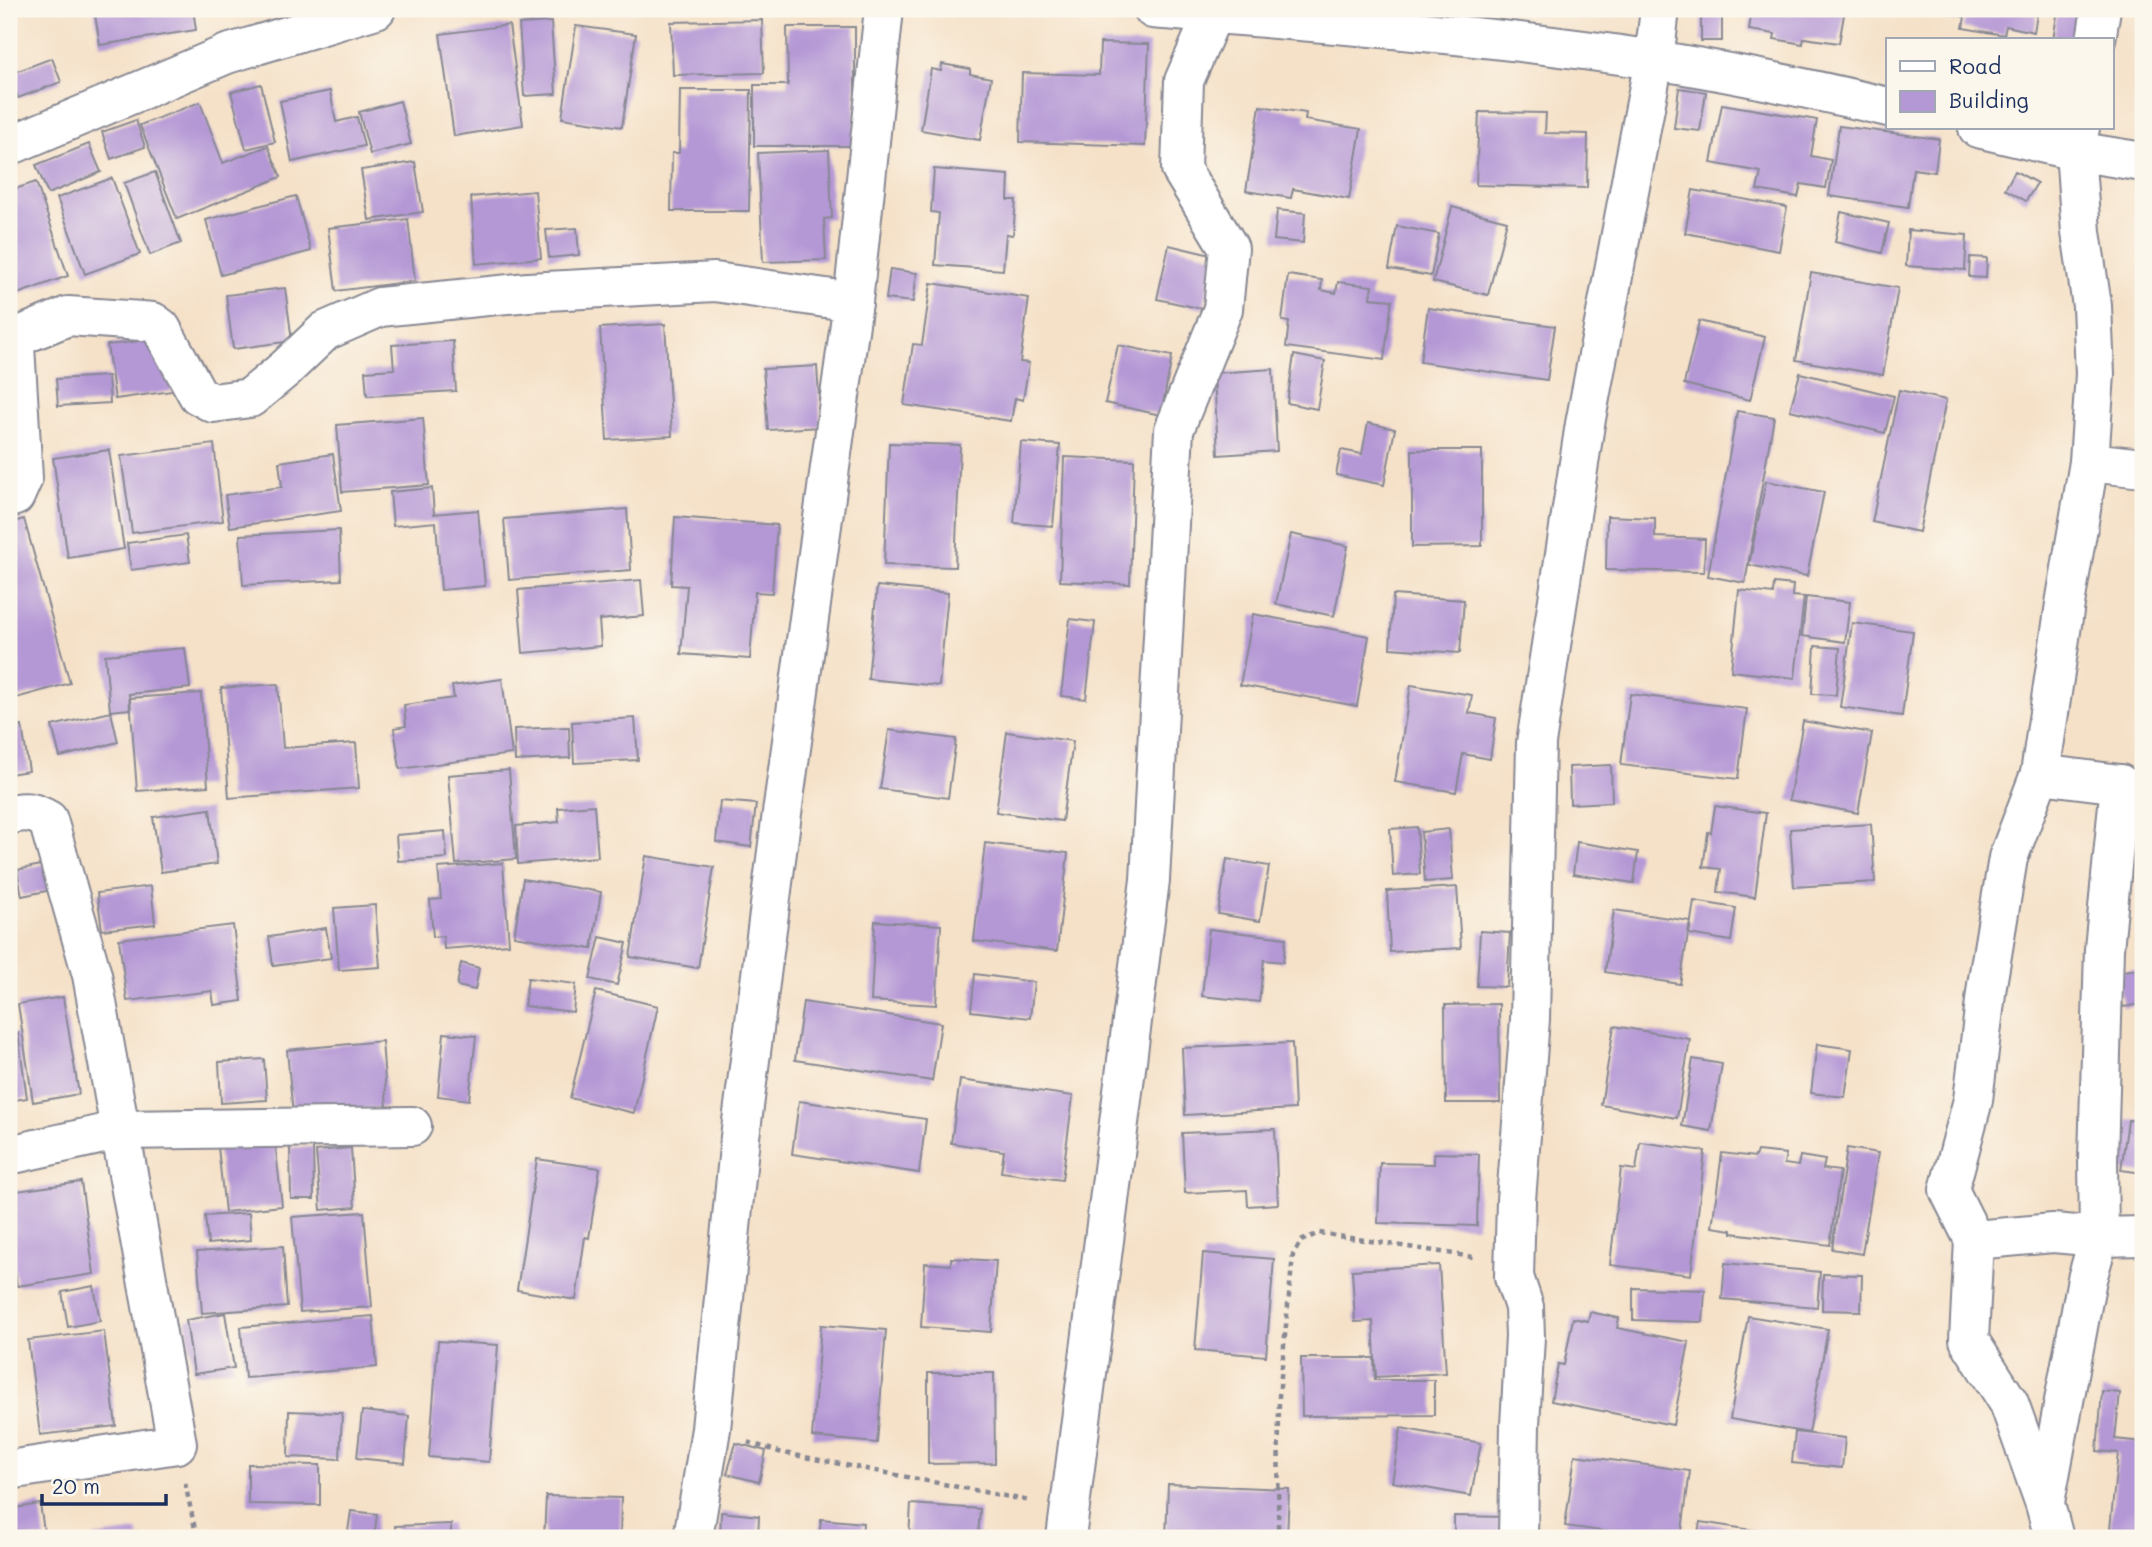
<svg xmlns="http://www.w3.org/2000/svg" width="2152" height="1547" viewBox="0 0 2152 1547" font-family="Mali,sans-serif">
  <rect width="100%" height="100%" fill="#fbf7ec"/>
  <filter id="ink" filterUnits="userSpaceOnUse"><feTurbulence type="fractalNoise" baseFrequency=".0143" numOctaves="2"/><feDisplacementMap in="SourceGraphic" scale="14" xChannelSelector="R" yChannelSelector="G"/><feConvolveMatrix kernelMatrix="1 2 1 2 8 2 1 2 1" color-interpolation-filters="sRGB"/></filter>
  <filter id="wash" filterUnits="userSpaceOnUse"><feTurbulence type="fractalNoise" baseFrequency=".00686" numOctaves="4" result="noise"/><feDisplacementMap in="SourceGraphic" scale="28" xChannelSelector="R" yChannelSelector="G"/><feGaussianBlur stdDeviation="1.57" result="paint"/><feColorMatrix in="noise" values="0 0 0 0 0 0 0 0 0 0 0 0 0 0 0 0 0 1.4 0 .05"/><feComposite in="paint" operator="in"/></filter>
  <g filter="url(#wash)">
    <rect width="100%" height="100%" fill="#f5e1c8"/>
    <g id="blocks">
      <g fill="#b497d5">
        <polygon points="94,9 193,9 196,30 100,45"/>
        <polygon points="1752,9 1845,9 1839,43 1804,38 1803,44 1774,39 1775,34 1749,30"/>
        <polygon points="1943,9 2038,9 2034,32 2006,26 2004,35 1963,28 1965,17 1943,12"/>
        <polygon points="2058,9 2083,9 2078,40 2053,40"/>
        <rect x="1701" y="10" width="21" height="31"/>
        <polygon points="762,20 764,73 673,75 671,22"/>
        <polygon points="551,22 556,94 524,96 519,24"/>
        <polygon points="509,25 523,125 454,136 440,34"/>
        <polygon points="576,26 636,34 622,127 562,118"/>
        <polygon points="787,27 855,27 855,146 754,146 754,85 788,85"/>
        <polygon points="1100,43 1149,44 1145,146 1020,142 1022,73 1099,75"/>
        <polygon points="52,58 61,82 18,98 10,74"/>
        <polygon points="942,64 970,69 970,74 991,78 980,140 921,130 931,69 941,71"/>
        <polygon points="261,84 275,142 246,149 231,92"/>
        <polygon points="1679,88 1706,92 1700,131 1674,128"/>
        <polygon points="680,90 751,90 749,211 671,211 672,153 679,153"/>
        <polygon points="330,91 336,122 357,117 364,146 292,162 280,101"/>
        <polygon points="400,101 411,144 370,154 359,112"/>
        <polygon points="200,102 223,163 268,146 281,177 177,219 140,125"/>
        <polygon points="1722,104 1817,120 1811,156 1831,160 1826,188 1801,184 1798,197 1757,190 1761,172 1711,163"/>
        <polygon points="1260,106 1306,113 1305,120 1361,129 1349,199 1293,189 1291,198 1246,191"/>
        <polygon points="1479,112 1546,113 1545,133 1588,134 1587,188 1476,185"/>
        <polygon points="136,120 145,147 111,159 102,132"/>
        <polygon points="1839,126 1939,139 1935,172 1913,169 1908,207 1829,196"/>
        <polygon points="89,144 101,172 48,194 36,165"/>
        <polygon points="829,150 832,218 824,219 826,260 763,262 758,153"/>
        <polygon points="415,162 423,212 369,220 361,170"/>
        <polygon points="934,169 1009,175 1008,200 1016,200 1013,235 1006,234 1003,270 935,265 939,213 931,212"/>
        <polygon points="2015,171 2037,183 2026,201 2005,189"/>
        <polygon points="155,172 181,243 150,255 124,183"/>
        <polygon points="112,178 140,254 85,274 57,198"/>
        <polygon points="36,182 68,276 9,297 9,221 10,220 9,191"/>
        <polygon points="1693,190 1787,207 1779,251 1685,233"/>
        <polygon points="535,191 541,258 476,264 471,197"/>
        <polygon points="296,196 311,251 221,275 206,220"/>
        <polygon points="1452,207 1507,221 1488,295 1433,282"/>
        <polygon points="1277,210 1305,213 1303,243 1274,240"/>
        <polygon points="1841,212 1889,223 1882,253 1835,242"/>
        <polygon points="408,219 415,281 336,291 328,228"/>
        <polygon points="1397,226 1439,234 1431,276 1389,269"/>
        <polygon points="577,228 579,255 549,258 546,230"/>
        <polygon points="1908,230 1967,235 1965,270 1906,266"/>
        <polygon points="1169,245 1215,256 1203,309 1157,299"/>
        <polygon points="1970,257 1987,258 1986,278 1969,277"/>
        <polygon points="890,269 917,273 913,302 886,299"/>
        <polygon points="1811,273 1898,288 1883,375 1796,360"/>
        <polygon points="1288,275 1322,280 1321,290 1336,293 1338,282 1372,286 1370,298 1392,300 1384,360 1286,347 1289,322 1282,321"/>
        <polygon points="931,283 1029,298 1020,362 1029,363 1023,400 1015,398 1011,421 904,405 913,344 922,345"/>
        <polygon points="285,288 292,341 233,349 226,295"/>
        <polygon points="1428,308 1555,326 1547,380 1420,362"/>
        <polygon points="1699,321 1765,337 1750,400 1684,384"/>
        <polygon points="665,324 672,436 607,440 600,328"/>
        <polygon points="163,338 172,391 115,399 107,345"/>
        <polygon points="453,341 456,391 367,396 365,371 394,369 392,345"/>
        <polygon points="1118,345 1172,356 1161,415 1105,403"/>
        <polygon points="1294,355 1325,361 1317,409 1287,403"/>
        <polygon points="817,366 821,427 768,430 763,369"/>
        <polygon points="1273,369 1277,451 1218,455 1214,373"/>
        <polygon points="1800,373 1894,396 1885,433 1790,410"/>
        <polygon points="108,376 110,403 58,406 56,379"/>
        <polygon points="1899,390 1946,400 1919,532 1872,522"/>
        <polygon points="1737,411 1774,417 1745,583 1708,576"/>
        <polygon points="423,418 429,485 342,492 337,425"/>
        <polygon points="1368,423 1395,429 1384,485 1336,475 1341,450 1362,454"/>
        <polygon points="1021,442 1060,445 1053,526 1014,523"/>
        <polygon points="889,443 960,445 955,567 884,565"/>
        <polygon points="214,444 223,521 132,533 121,456"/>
        <polygon points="109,450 124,549 68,558 53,458"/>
        <polygon points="1412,450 1482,450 1482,546 1412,547"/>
        <polygon points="333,454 341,511 230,527 225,495 282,487 279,462"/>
        <polygon points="1064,457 1134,460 1130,584 1060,581"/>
        <polygon points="1766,481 1824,492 1807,576 1749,565"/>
        <polygon points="432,488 434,514 478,510 485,586 441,590 436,522 393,526 390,492"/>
        <polygon points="627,509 631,570 509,580 504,519"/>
        <polygon points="1607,516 1655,518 1655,537 1705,539 1704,572 1606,570"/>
        <polygon points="675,517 777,525 772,593 755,592 750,659 681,654 687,586 671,585"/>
        <polygon points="24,519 70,683 9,700 9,523"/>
        <polygon points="339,530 341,580 243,585 240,535"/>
        <polygon points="1291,534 1348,546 1334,616 1276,604"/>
        <polygon points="186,535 190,562 131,570 127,543"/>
        <polygon points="641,580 644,616 599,620 601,646 523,653 518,590"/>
        <polygon points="1774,583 1793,585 1792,596 1804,597 1795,678 1731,671 1739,590 1773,594"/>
        <polygon points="877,586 948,593 939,686 868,679"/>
        <polygon points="1393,595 1464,600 1460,653 1390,648"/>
        <polygon points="1806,597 1850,602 1845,642 1802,636"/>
        <polygon points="1253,614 1369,636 1357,706 1240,685"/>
        <polygon points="1070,619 1095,622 1086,699 1061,696"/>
        <polygon points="1852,623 1913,631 1902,716 1840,707"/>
        <polygon points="1815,646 1840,648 1836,695 1812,694"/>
        <polygon points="185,648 190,688 129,694 130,709 110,711 105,655"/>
        <polygon points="502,679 512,754 400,769 394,728 406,726 404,705 454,698 452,686"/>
        <polygon points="278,684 283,748 356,743 359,788 229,798 221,688"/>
        <polygon points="1411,685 1472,695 1469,713 1496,718 1490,759 1463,754 1456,792 1395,782"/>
        <polygon points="201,693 208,786 137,791 130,698"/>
        <polygon points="1630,694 1747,709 1738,779 1621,765"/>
        <polygon points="111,712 118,742 60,757 52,726"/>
        <polygon points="635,718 638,760 574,763 572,722"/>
        <polygon points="1803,721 1872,733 1858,813 1789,800"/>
        <polygon points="22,726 29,771 9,774 9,728"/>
        <polygon points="569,727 570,758 515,761 514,729"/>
        <polygon points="889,730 956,739 948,798 880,789"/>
        <polygon points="1007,732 1073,741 1062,821 996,812"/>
        <polygon points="1611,765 1612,802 1570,804 1569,767"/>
        <polygon points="509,770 516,859 456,864 448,775"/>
        <polygon points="720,801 756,804 751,847 716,842"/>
        <polygon points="594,805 598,857 518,864 516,826 559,822 558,808"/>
        <polygon points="1715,806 1766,813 1755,897 1718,892 1721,869 1703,867 1708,832 1711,833"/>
        <polygon points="210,809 217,864 161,872 153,817"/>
        <polygon points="1871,824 1875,882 1794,887 1790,829"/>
        <polygon points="1417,827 1420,874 1393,876 1390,829"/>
        <polygon points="1449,829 1453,880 1425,882 1421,832"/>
        <polygon points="445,831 447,858 398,861 396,835"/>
        <polygon points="1577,842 1638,852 1634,883 1573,874"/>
        <polygon points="985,843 1068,853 1057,951 974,941"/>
        <polygon points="646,856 714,867 698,968 630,957"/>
        <polygon points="1227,859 1269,866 1260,921 1218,914"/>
        <polygon points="50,863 56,889 22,896 17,870"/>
        <polygon points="503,863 509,944 444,949 443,936 433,937 430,900 441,899 438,868"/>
        <polygon points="523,879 601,892 592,949 514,936"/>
        <polygon points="151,886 155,924 102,930 97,893"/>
        <polygon points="1457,887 1461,948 1390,952 1387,891"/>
        <polygon points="1694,901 1736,908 1731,941 1689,934"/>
        <polygon points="375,905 380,967 339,970 334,908"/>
        <polygon points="1614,910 1690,921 1680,984 1605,972"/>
        <polygon points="875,921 941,925 936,1005 871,1001"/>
        <polygon points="233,925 242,1001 214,1005 212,991 127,1001 119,939"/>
        <polygon points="326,928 331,958 273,966 269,937"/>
        <polygon points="1209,929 1286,938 1283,962 1264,960 1259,1002 1202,996"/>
        <polygon points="1480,931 1510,933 1507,987 1477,986"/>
        <polygon points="600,937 627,943 617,985 590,979"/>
        <polygon points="461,963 479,968 475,990 457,986"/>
        <polygon points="2143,968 2143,1004 2123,1007 2117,972"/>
        <polygon points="975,974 1034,982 1030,1018 971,1011"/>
        <polygon points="528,978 576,984 573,1012 524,1006"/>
        <polygon points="596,991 658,1006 634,1113 570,1098"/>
        <polygon points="63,997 79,1094 33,1102 18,1004"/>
        <polygon points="803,1002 941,1023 932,1081 795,1060"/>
        <polygon points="1499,1004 1500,1103 1446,1103 1445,1005"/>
        <polygon points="1614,1026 1690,1039 1677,1118 1601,1105"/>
        <polygon points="18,1033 27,1098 9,1101 9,1034"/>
        <polygon points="444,1033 476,1036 469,1100 438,1096"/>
        <polygon points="2142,1033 2143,1033 2143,1063 2138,1063"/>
        <polygon points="382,1041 387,1107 293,1115 287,1050"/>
        <polygon points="1292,1043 1295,1109 1185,1115 1182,1048"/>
        <polygon points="1817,1044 1852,1049 1845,1097 1811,1093"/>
        <polygon points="264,1059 267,1100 221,1103 219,1062"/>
        <polygon points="1693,1059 1722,1064 1711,1131 1682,1126"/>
        <polygon points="960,1080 1073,1096 1062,1180 1001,1172 1004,1151 951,1143"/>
        <polygon points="799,1101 926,1119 919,1173 792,1154"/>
        <polygon points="2128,1120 2143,1121 2143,1173 2121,1170"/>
        <polygon points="1275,1129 1278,1204 1248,1206 1247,1190 1185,1193 1182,1133"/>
        <polygon points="274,1132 282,1206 225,1212 217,1138"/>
        <polygon points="1640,1142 1705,1151 1691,1275 1610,1265 1621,1168 1636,1170"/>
        <polygon points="290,1147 313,1147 314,1199 291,1199"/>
        <polygon points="351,1148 355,1207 321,1210 316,1151"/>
        <polygon points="1847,1148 1878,1153 1862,1254 1832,1249"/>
        <polygon points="1757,1151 1786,1154 1784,1164 1798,1166 1800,1156 1825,1160 1823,1169 1840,1171 1830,1245 1732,1233 1732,1230 1712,1227 1722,1153 1755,1157"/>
        <polygon points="1434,1153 1479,1154 1477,1226 1378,1223 1380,1163 1434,1164"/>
        <polygon points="537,1159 600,1168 589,1238 585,1237 576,1300 517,1290"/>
        <polygon points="81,1182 94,1274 17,1286 9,1231 9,1192"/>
        <polygon points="364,1212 372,1307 300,1312 292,1217"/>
        <polygon points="249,1213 251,1240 208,1244 205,1216"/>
        <polygon points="283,1246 287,1307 202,1313 197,1252"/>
        <polygon points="1203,1253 1274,1259 1266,1356 1195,1350"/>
        <polygon points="951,1258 996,1261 991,1332 921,1327 925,1263 951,1265"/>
        <polygon points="1725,1263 1820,1272 1817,1307 1722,1299"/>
        <polygon points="1439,1265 1446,1373 1376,1377 1373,1321 1355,1322 1352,1270"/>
        <polygon points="1823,1274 1862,1275 1861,1311 1822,1310"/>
        <polygon points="94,1286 100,1321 68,1327 62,1292"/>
        <polygon points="1633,1288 1705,1290 1703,1322 1633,1320"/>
        <polygon points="1590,1312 1619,1318 1617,1328 1689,1342 1673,1425 1551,1401 1558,1364 1564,1365 1573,1318 1588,1321"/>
        <polygon points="225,1313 234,1368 194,1374 186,1320"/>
        <polygon points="373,1316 377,1367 245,1378 241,1327"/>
        <polygon points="1748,1316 1828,1329 1809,1433 1730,1419"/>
        <polygon points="821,1325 886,1330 877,1443 812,1437"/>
        <polygon points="104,1331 116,1426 40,1435 28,1340"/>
        <polygon points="438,1341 498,1345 489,1462 429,1457"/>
        <polygon points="1301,1358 1374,1358 1375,1380 1434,1380 1434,1415 1302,1416"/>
        <polygon points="928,1373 994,1373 995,1463 928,1464"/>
        <polygon points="2102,1391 2120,1393 2115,1439 2143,1442 2143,1538 2109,1538 2118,1453 2097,1451"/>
        <polygon points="289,1411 342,1413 340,1459 288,1457"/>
        <polygon points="362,1411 409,1416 405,1463 357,1458"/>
        <polygon points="1401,1428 1481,1443 1471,1496 1392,1482"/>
        <polygon points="1795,1432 1845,1438 1842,1468 1792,1463"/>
        <polygon points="736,1443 766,1451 759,1482 727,1474"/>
        <polygon points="1575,1455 1690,1471 1681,1538 1653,1538 1565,1526"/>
        <polygon points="248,1464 320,1465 320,1505 248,1504"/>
        <polygon points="1168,1484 1289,1489 1287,1538 1166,1538"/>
        <polygon points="546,1496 621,1498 620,1538 544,1538"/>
        <polygon points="40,1504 45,1538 9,1538 9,1509"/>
        <polygon points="911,1504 980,1509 978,1538 909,1538"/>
        <polygon points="351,1511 377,1514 374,1538 347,1538"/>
        <polygon points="721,1512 759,1516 758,1538 720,1538"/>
        <polygon points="1454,1516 1509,1517 1509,1538 1454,1538"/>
        <polygon points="821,1519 863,1523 862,1538 819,1538"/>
        <polygon points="1700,1522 1779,1534 1778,1538 1697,1538"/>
        <polygon points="451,1524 451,1538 396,1538 395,1526"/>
        <polygon points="138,1531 139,1538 93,1538 93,1537"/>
      </g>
    </g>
  </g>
  <g filter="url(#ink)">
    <use href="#blocks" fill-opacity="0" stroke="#888893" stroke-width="2"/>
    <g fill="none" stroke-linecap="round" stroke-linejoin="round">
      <g stroke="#888893" stroke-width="42">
        <g id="street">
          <path d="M1153 9C1320 23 1488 34 1654 60 1732 72 1811 89 1888 107"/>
          <polyline points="2096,40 2101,9"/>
          <polyline points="1978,128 2075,151 2080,128"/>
          <polyline points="9,146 227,54 376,9"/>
          <polyline points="2089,462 2143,468"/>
          <polyline points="9,498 15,496 23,478 15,346 22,335 68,316 141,321 153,322 161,328 198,395 213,403 250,398 285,369 325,331 380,307 528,292 715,282 853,302"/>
          <polyline points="2040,774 2120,784 2140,800"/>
          <path d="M9 815C24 810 34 812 48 820L92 975 177 1444 9 1470"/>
          <polyline points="9,1155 121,1130 412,1126"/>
          <polyline points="1974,1240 2053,1233 2099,1237 2143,1236"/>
          <polyline points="2045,1502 2087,1279 2099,1237 2098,1159 2104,949 2120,784"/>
          <polyline points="693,1538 711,1429 740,1137 782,813 853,302 884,9"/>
          <polyline points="1066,1538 1150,880 1174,430 1223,309 1229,248 1181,169 1184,81 1213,14"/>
          <polyline points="1518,1538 1520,1425 1525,1337 1524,1307 1514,1277 1516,1200 1530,1019 1536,743 1585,424 1654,60 1660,9"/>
          <polyline points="2054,1538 2045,1504 2009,1403 1969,1340 1974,1240 1949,1190 1973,1100 1987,985 2008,858 2040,774 2065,604 2089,462 2095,374 2092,306 2081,232 2075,151 2143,162"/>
        </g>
      </g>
      <g stroke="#888893" stroke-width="4.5" stroke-dasharray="5 5" stroke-linecap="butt">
        <polyline points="748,1442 779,1452 1030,1501"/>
        <polyline points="185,1483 197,1538"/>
        <polyline points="1278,1538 1279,1396 1293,1255 1301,1241 1319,1233 1473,1257"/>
      </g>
      <use href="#street" stroke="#fff" stroke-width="38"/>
    </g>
  </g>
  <rect width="2152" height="1547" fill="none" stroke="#fbf7ec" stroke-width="35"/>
  <rect x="1886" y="38" width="228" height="91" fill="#fbf7ec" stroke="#a1a7b3" stroke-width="2"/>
  <rect x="1900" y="61" width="35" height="10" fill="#ffffff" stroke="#a1a7b3" stroke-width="2"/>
  <text x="1949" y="74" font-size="21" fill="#1b2f5e">Road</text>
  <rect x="1900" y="91" width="35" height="21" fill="#b497d5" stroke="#a1a7b3" stroke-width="2"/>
  <text x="1949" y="108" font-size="21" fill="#1b2f5e">Building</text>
  <path d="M42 1494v10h124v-10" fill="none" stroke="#1b2f5e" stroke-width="3.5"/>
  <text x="52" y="1494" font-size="21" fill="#1b2f5e" stroke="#fbf7ec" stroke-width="5" paint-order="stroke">20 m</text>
</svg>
